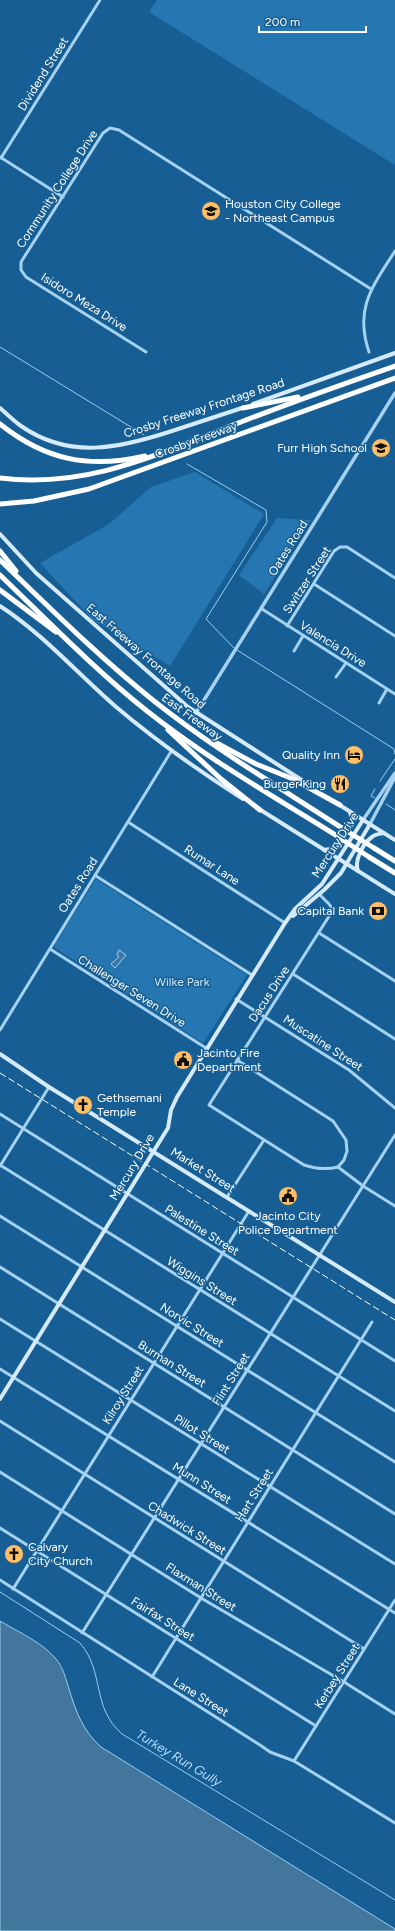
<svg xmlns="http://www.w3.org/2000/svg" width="395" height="1931" viewBox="0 0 395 1931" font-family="Figtree,sans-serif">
  <rect width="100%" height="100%" fill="#165e94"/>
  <g fill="#2677b1">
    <polygon points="157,0 395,0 395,165 149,12"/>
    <polygon points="195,472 264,514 170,666 93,620 40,563 109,524 151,487"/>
    <polygon points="277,518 311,520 264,594 239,575"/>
    <polygon points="96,879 247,975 203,1043 55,948 55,944"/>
  </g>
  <g fill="#43769c" stroke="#99cff3">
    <polygon points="119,950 126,955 115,968 111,964 119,957 117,955"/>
    <path d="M0 1621C18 1632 42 1642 56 1659 63 1667 66 1679 69 1689 76 1712 83 1731 101 1747L395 1929V1931H0Z"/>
  </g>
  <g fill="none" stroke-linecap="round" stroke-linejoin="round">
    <g stroke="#99cff3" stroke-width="1">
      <polyline points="0,347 144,435"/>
      <polyline points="187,464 266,510 267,522 206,619 234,648"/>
      <polyline points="237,650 394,749 395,754"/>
      <polyline points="380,781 395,759"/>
      <polyline points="375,798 371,796 375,789"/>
      <polyline points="386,804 395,810"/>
      <path d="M0 1592 80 1643C105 1672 91 1707 122 1734L395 1900"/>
    </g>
    <g stroke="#a6d2f1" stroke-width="3">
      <polyline points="0,157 63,197"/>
      <polyline points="1,158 100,0"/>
      <polyline points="146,352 26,277 21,270 21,262 103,133 110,128 119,130 371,289"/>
      <path d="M369 352C354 308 373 286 395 251"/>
      <polyline points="314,584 395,636"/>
      <polyline points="262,609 395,694"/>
      <polyline points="287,626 334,551 340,547 347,547 395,578"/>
      <polyline points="294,651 303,636"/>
      <polyline points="336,677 346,663"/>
      <polyline points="379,703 387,689"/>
      <polyline points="128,822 285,923"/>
      <polyline points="96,876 252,975"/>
      <path d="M319 894 329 904 333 910 209 1105 304 1165C316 1169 326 1170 338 1167"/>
      <polyline points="319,933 395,981"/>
      <polyline points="50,949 206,1048"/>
      <polyline points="293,974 395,1039"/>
      <polyline points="236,999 349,1070 395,1108"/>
      <polyline points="0,1030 172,750"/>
      <polyline points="237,1060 333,1121 346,1140 347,1151 344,1160 338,1167"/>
      <polyline points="0,1114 395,1361"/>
      <polyline points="0,1165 395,1411"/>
      <polyline points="0,1166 49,1087"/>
      <polyline points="338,1167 363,1186 395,1206"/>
      <polyline points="227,1197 264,1140"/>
      <polyline points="0,1216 395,1462"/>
      <polyline points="0,1267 395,1514"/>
      <polyline points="0,1319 395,1564"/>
      <polyline points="0,1369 395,1613"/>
      <polyline points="0,1421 364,1649"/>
      <polyline points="0,1472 201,1598 344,1682 395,1714"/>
      <polyline points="0,1528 316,1726"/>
      <polyline points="0,1580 260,1745 270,1752 294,1761 395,1823"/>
      <polyline points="13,1589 249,1211"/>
      <polyline points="82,1633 395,1135"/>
      <polyline points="152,1677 372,1322"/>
      <polyline points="294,1761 395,1600"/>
    </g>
    <g stroke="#a6d2f1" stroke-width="3.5">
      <polyline points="196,713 395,393"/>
      <polyline points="363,820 395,773"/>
      <polyline points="370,824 395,777"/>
    </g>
    <g stroke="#d5ebfc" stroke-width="4">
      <polyline points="253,404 395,353"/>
      <path d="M0 408C7 414 14 421 21 426 70 460 120 448 172 431 196 423 221 415 245 407"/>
      <polyline points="0,534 36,573 188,707 311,786"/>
      <path d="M0 606C43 634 76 672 115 706 155 740 199 771 243 799"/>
      <polyline points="338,804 395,840"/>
      <polyline points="259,809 395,894"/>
      <polyline points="324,850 337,848 353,823 350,812"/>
      <path d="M358 871C354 861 363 843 372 837 375 834 380 834 384 833"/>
      <polyline points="293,916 324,890 341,873 370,824"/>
      <polyline points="0,1054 49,1087 395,1302"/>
      <polyline points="0,1399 168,1128 171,1110 177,1097 285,923 295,909 322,884 363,820"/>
    </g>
    <g stroke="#fff" stroke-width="5">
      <polyline points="243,408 298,397"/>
      <path d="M0 424C45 460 89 469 145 456"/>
      <path d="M0 478C89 489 160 453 241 422 292 402 343 384 395 366"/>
      <polyline points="0,504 34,501 89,489 395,378"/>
      <polyline points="0,551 16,571"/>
      <path d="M0 560C50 608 100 658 154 701 213 748 279 787 342 828"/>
      <path d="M0 575C48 621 95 670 147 711 206 758 273 796 337 836"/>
      <polyline points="0,590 56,632"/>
      <polyline points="168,730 221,779 260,810"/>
      <polyline points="213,741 256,764 293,779 340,805"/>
      <polyline points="374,848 395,861"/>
      <polyline points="369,857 395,873"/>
    </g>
    <polyline stroke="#fff" stroke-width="1" stroke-dasharray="7 3" stroke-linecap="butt" points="0,1073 395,1320"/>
    <g stroke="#fff" stroke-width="5">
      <polyline points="342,828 374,848"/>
      <polyline points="337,836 369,857"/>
    </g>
  </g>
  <defs>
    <g id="university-disc" transform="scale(1)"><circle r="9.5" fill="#ffbf66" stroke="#165e94"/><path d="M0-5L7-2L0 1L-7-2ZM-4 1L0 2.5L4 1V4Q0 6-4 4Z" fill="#111"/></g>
    <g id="school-disc" transform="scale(1)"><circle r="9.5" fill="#ffbf66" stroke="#165e94"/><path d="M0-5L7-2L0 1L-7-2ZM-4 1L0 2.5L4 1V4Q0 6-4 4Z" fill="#111"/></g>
    <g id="hotel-disc" transform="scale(1)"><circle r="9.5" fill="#ffbf66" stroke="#165e94"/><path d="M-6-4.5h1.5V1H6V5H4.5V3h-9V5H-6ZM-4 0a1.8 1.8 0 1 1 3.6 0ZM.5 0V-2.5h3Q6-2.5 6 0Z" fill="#111"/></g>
    <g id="restaurant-disc" transform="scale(1)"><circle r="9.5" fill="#ffbf66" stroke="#165e94"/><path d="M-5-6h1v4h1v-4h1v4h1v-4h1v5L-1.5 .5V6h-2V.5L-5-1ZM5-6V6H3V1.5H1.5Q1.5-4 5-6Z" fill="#111"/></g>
    <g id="bank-disc" transform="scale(1)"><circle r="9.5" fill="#ffbf66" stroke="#165e94"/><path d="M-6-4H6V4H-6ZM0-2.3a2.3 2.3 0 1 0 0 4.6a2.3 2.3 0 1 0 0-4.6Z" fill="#111"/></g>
    <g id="civic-disc" transform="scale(1)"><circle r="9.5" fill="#ffbf66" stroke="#165e94"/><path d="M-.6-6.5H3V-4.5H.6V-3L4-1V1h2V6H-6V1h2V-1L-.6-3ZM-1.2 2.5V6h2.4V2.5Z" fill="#111"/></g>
    <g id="church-disc" transform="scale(1)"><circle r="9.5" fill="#ffbf66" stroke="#165e94"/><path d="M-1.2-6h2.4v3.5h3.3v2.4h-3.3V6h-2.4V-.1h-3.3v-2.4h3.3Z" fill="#111"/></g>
  </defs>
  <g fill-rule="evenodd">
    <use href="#university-disc" x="211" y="211"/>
    <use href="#school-disc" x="381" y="448"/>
    <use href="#hotel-disc" x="354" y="755"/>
    <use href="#restaurant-disc" x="340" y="784"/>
    <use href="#bank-disc" x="378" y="911"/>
    <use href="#civic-disc" x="183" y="1060"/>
    <use href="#church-disc" x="83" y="1105"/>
    <use href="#civic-disc" x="288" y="1196"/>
    <use href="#church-disc" x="14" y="1554"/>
  </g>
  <g text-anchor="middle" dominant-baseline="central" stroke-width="3" stroke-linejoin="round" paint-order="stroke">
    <g font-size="12" fill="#fff" stroke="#165e94">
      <text transform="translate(43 74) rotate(-58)">Dividend Street</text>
      <text transform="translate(57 189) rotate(-57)">Community College Drive</text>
      <text transform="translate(84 302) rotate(32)">Isidoro Meza Drive</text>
      <text transform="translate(204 408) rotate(-18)">Crosby Freeway Frontage Road</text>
      <text transform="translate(196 440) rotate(-20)">Crosby Freeway</text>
      <text transform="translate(288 548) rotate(-58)">Oates Road</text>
      <text transform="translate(307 580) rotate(-57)">Switzer Street</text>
      <text transform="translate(333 644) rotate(32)">Valencia Drive</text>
      <text transform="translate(146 656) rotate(41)">East Freeway Frontage Road</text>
      <text transform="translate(192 717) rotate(36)">East Freeway</text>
      <text transform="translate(335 845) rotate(-57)">Mercury Drive</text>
      <text transform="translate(212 865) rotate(33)">Rumar Lane</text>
      <text transform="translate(78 885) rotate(-58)">Oates Road</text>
      <text transform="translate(132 991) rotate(32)">Challenger Seven Drive</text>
      <text transform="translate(269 994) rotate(-57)">Dacus Drive</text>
      <text transform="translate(323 1043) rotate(33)">Muscatine Street</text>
      <text transform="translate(132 1167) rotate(-59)">Mercury Drive</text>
      <text transform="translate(203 1170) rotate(32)">Market Street</text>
      <text transform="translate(202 1230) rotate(32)">Palestine Street</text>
      <text transform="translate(202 1281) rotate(32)">Wiggins Street</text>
      <text transform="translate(192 1325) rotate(32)">Norvic Street</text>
      <text transform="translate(172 1364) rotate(32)">Burman Street</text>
      <text transform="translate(231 1379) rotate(-58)">Flint Street</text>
      <text transform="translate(123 1395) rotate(-58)">Kilroy Street</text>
      <text transform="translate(202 1434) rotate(32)">Pillot Street</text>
      <text transform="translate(202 1483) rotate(32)">Munn Street</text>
      <text transform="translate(254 1495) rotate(-58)">Hart Street</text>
      <text transform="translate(187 1528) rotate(32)">Chadwick Street</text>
      <text transform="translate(201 1587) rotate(32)">Flaxman Street</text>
      <text transform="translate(163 1619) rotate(32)">Fairfax Street</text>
      <text transform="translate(337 1676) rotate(-58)">Kerbey Street</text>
      <text transform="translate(201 1697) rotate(32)">Lane Street</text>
    </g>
    <g font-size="12" fill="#fff" stroke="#165e94" text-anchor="start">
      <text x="225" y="204">Houston City College<tspan x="225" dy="14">- Northeast Campus</tspan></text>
      <text x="367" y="448" text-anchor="end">Furr High School</text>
      <text x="340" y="755" text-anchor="end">Quality Inn</text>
      <text x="326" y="784" text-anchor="end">Burger King</text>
      <text x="364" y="911" text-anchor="end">Capital Bank</text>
      <text x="197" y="1053">Jacinto Fire<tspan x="197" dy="14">Department</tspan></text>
      <text x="97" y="1098">Gethsemani<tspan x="97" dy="14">Temple</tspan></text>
      <text x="288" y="1216" text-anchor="middle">Jacinto City<tspan x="288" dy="14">Police Department</tspan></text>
      <text x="28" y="1547">Calvary<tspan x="28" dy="14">City Church</tspan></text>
    </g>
    <g font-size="12" fill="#cee9fc" stroke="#165e94">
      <text x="182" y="982">Wilke Park</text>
    </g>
    <g font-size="13" font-style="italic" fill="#b3dbf8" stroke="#165e94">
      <text transform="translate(179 1758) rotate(31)">Turkey Run Gully</text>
    </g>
  </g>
  <path d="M259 26v6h107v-6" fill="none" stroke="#ffffff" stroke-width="2"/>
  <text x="265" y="26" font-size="12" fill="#ffffff" stroke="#165e94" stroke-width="3" paint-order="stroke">200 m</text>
</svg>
